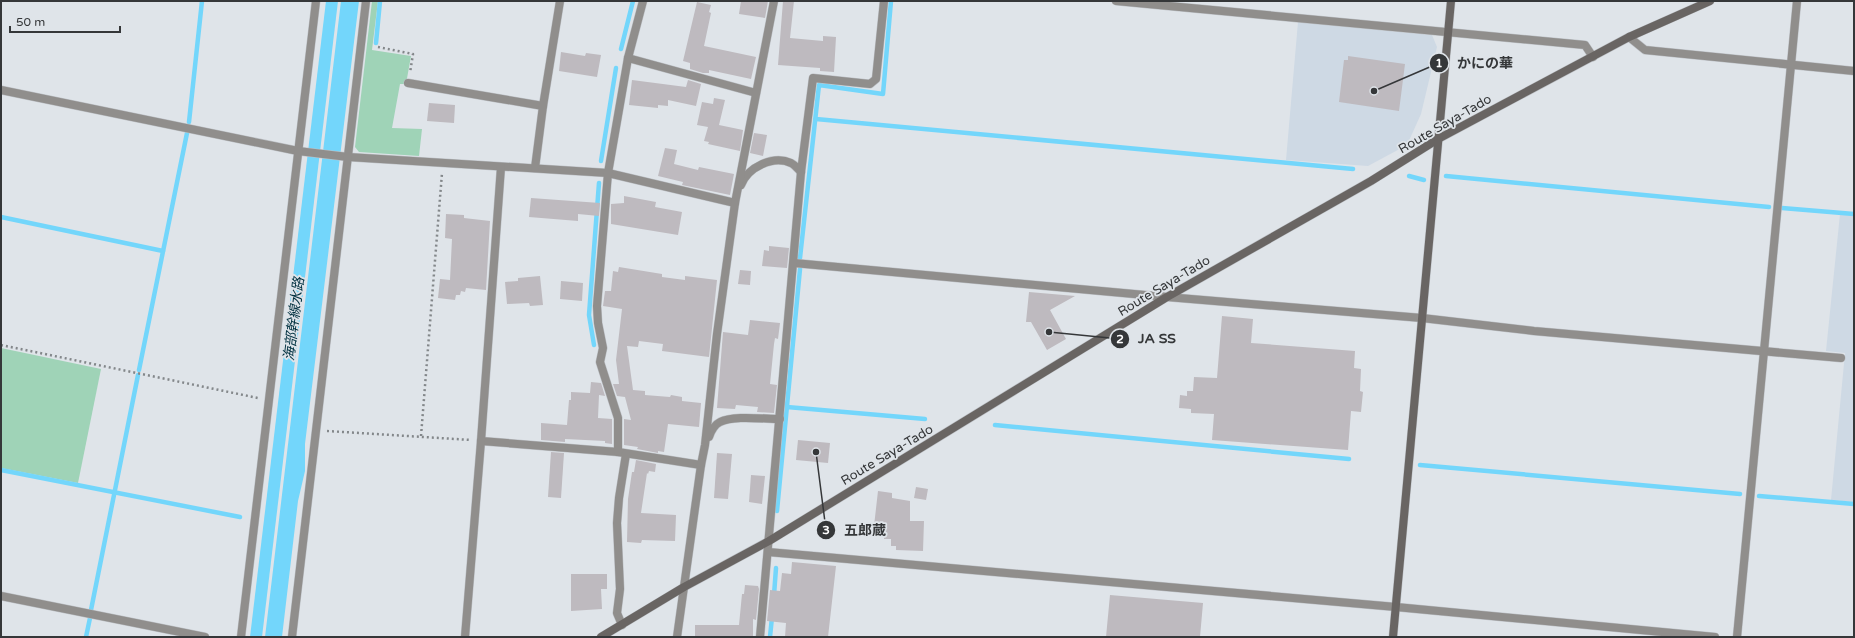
<svg xmlns="http://www.w3.org/2000/svg" width="1855" height="638" viewBox="0 0 1855 638" font-family="'Varela Round','Noto Sans JP',sans-serif">
  <rect width="100%" height="100%" fill="#dfe4e9"/>
  <g fill="#ced9e4">
    <polygon points="1298,22 1432,35 1437,47 1421,114 1407,145 1368,166 1286,160"/>
    <polygon points="1840,214 1854,216 1854,502 1831,500 1845,353 1826,351"/>
  </g>
  <g fill="#9fd3b7">
    <polygon points="372,1 378,1 372,50 411,56 406,84 400,84 392,128 422,129 419,156 359,152 355,147"/>
    <polygon points="1,348 101,369 78,483 1,468"/>
  </g>
  <g fill="#73d6fb">
    <polygon points="326,1 338,1 262,637 250,637"/>
    <polygon points="341,1 359,1 305,444 305,471 298,501 282,637 265,637"/>
  </g>
  <g fill="none" stroke-linecap="round" stroke-linejoin="round">
    <g stroke="#73d6fb" stroke-width="4.5">
      <polyline points="376,43 380,1"/>
      <polyline points="621,49 633,1"/>
      <polyline points="816,119 1353,169"/>
      <polyline points="189,122 202,1"/>
      <polyline points="601,161 616,68"/>
      <polyline points="1409,176 1424,180"/>
      <polyline points="1446,176 1769,207"/>
      <polyline points="1782,208 1854,214"/>
      <polyline points="1,217 163,251"/>
      <polyline points="800,258 819,85 883,94 891,1"/>
      <polyline points="594,345 589,315 599,183"/>
      <polyline points="139,370 187,133"/>
      <polyline points="787,407 925,419"/>
      <polyline points="995,425 1349,459"/>
      <polyline points="1420,465 1740,494"/>
      <polyline points="1,470 240,517"/>
      <polyline points="1759,496 1854,504"/>
      <polyline points="777,511 800,269"/>
      <polyline points="774,595 776,568"/>
      <polyline points="91,610 138,375"/>
      <polyline points="86,637 90,618"/>
      <polyline points="770,637 772,617"/>
    </g>
  </g>
  <g fill="#bebabf">
    <polygon points="741,1 768,1 765,18 739,14"/>
    <polygon points="783,1 794,1 790,38 823,41 823,36 836,37 834,72 820,71 820,68 778,65"/>
    <polygon points="697,2 711,5 709,12 711,13 704,46 756,57 751,79 709,70 709,73 703,73 690,69 690,63 683,61"/>
    <polygon points="561,52 585,56 586,53 601,55 597,77 559,71"/>
    <polygon points="1348,56 1405,64 1399,111 1339,102 1344,60 1348,60"/>
    <polygon points="632,80 686,87 688,80 701,84 696,106 668,100 668,106 658,105 658,108 629,105"/>
    <polygon points="714,98 725,100 719,125 743,130 740,151 708,144 709,142 704,141 708,127 697,125 702,102 713,104"/>
    <polygon points="429,103 455,105 454,123 427,121"/>
    <polygon points="754,133 767,135 763,156 750,153"/>
    <polygon points="665,148 677,150 674,164 698,170 699,167 734,174 730,195 682,185 683,182 658,176"/>
    <polygon points="624,196 656,202 655,207 682,212 678,235 611,224 611,204 624,203"/>
    <polygon points="531,198 600,203 599,216 578,214 578,221 529,217"/>
    <polygon points="446,214 464,215 464,218 490,221 486,290 466,288 465,292 461,291 460,295 456,295 455,300 438,298 440,279 450,280 452,239 445,238"/>
    <polygon points="769,246 789,248 787,268 762,266 764,250 769,251"/>
    <polygon points="619,267 662,274 662,277 685,280 685,276 717,280 709,357 662,351 663,344 639,341 638,347 627,346 633,390 645,391 645,395 670,397 671,395 682,397 682,401 701,403 699,427 668,424 664,452 658,451 658,453 637,449 638,447 624,445 624,419 631,420 625,397 617,396 613,384 619,384 616,360 622,309 603,306 605,291 611,291 613,271 618,272"/>
    <polygon points="740,270 751,271 750,285 738,284"/>
    <polygon points="540,276 543,305 530,306 529,303 507,304 505,282 518,281 518,278"/>
    <polygon points="561,281 583,283 582,301 560,299"/>
    <polygon points="1029,292 1075,296 1050,310 1066,339 1047,350 1031,322 1026,322"/>
    <polygon points="1222,316 1253,319 1251,343 1355,351 1354,368 1361,369 1360,391 1363,392 1361,412 1351,411 1348,450 1212,440 1214,414 1191,413 1191,409 1179,408 1180,395 1187,396 1187,391 1193,391 1194,377 1217,378"/>
    <polygon points="750,320 780,323 778,339 775,338 774,344 770,384 777,385 774,413 757,412 758,407 736,405 735,409 717,408 723,332 748,335"/>
    <polygon points="591,382 601,383 605,396 599,395 598,418 612,419 612,444 605,443 605,441 565,439 565,442 541,440 541,423 567,425 569,400 571,400 571,392 590,393"/>
    <polygon points="798,440 830,443 828,463 796,460"/>
    <polygon points="551,452 564,453 561,498 548,497"/>
    <polygon points="717,453 732,454 728,499 714,498"/>
    <polygon points="636,460 656,464 655,472 649,471 648,474 647,473 641,513 676,515 675,541 642,540 641,543 627,542 628,499 632,472 634,472"/>
    <polygon points="751,475 765,476 762,504 749,502"/>
    <polygon points="916,487 928,489 926,500 914,498"/>
    <polygon points="878,491 892,493 892,498 910,501 910,521 924,521 923,551 896,550 896,546 891,546 891,539 884,539 884,528 874,526"/>
    <polygon points="792,562 836,566 828,637 785,637 786,623 767,621 770,590 780,591 782,573 791,574"/>
    <polygon points="571,574 607,574 607,589 601,589 602,609 571,611"/>
    <polygon points="745,585 758,586 759,589 756,620 753,619 753,637 695,637 695,625 739,625 742,594 744,594"/>
    <polygon points="1110,595 1203,603 1200,637 1106,637"/>
  </g>
  <g fill="none" stroke-linecap="round" stroke-linejoin="round">
    <g stroke="#bdc1c6" stroke-width="9">
      <g id="street">
        <polyline points="1116,1 1585,45 1593,57"/>
        <polyline points="1629,37 1645,50 1854,71"/>
        <polyline points="628,58 756,93"/>
        <polyline points="408,83 543,106"/>
        <polyline points="1,90 298,151 348,157 608,173 735,203"/>
        <polyline points="535,168 543,106 560,1"/>
        <path d="M741 185C748 167 773 155 791 163 795 165 798 169 801 172"/>
        <polyline points="794,263 1167,297 1422,318 1534,331 1841,358"/>
        <path d="M709 437C711 431 714 425 720 422 733 415 764 419 780 419"/>
        <polyline points="481,441 618,452 701,465"/>
        <polyline points="618,452 618,418 600,362 603,348 598,323 597,306 608,173 628,58 643,1"/>
        <polyline points="768,552 1396,607 1715,637"/>
        <polyline points="1,596 205,637"/>
        <polyline points="622,625 617,613 620,589 617,523 619,498 626,454"/>
        <polyline points="241,637 316,1"/>
        <polyline points="292,637 366,1"/>
        <polyline points="465,637 481,441 501,167"/>
        <polyline points="677,637 701,465 705,445 717,334 735,203 774,1"/>
        <polyline points="760,637 801,172 813,78 870,84 876,79 884,1"/>
        <polyline points="1737,637 1797,1"/>
      </g>
    </g>
    <g stroke="#bdc1c6" stroke-width="9">
      <g id="secondary">
        <polyline points="601,637 684,587 769,541 1167,297 1371,181 1438,139 1629,37 1710,1"/>
        <polyline points="1393,637 1451,1"/>
      </g>
    </g>
    <g stroke="#83878a" stroke-width="2.5" stroke-dasharray="2 3" stroke-linecap="butt">
      <polyline points="378,47 413,54 410,73"/>
      <polyline points="1,345 258,398"/>
      <polyline points="327,431 471,440"/>
      <polyline points="421,436 442,173"/>
    </g>
    <use href="#street" stroke="#908e8c" stroke-width="8"/>
    <use href="#secondary" stroke="#696563" stroke-width="8"/>
  </g>
  <g text-anchor="middle" dominant-baseline="central" stroke-width="3.5" stroke-linejoin="round" paint-order="stroke">
    <g font-size="13" fill="#353739" stroke="#dfe4e9">
      <text transform="translate(1445 124) rotate(-30)">Route Saya-Tado</text>
      <text transform="translate(1164 286) rotate(-31)">Route Saya-Tado</text>
      <text transform="translate(887 455) rotate(-31)">Route Saya-Tado</text>
    </g>
    <g font-size="14" font-style="italic" fill="#013140" stroke="#dfe4e9">
      <text transform="translate(294 319) rotate(-83)">海部幹線水路</text>
    </g>
  </g>
  <path fill="none" stroke="#353739" stroke-width="1.5" d="M1374 91L1439 63M1049 332L1120 339M816 452L826 530"/>
  <g fill="#353739" stroke="#dfe4e9" stroke-width="1.5">
    <circle cx="1374" cy="91" r="4"/>
    <circle cx="1049" cy="332" r="4"/>
    <circle cx="816" cy="452" r="4"/>
    <circle cx="1439" cy="63" r="10"/>
    <circle cx="1120" cy="339" r="10"/>
    <circle cx="826" cy="530" r="10"/>
  </g>
  <g font-size="12" text-anchor="middle" font-weight="bold" fill="#fff">
    <text x="1439" y="67">1</text>
    <text x="1120" y="343">2</text>
    <text x="826" y="534">3</text>
  </g>
  <g font-size="14" text-anchor="middle" font-weight="bold" fill="#353739" stroke="#dfe4e9" stroke-width="3.5" stroke-linejoin="round" paint-order="stroke">
    <text x="1485" y="68">かにの華</text>
    <text x="1157" y="343">JA SS</text>
    <text x="865" y="535">五郎蔵</text>
  </g>
  <rect width="1855" height="638" fill="none" stroke="#353739" stroke-width="4"/>
  <path d="M10 26v6h110v-6" fill="none" stroke="#353739" stroke-width="2"/>
  <text x="16" y="26" font-size="12" fill="#353739" stroke="#dfe4e9" stroke-width="3" paint-order="stroke">50 m</text>
</svg>
